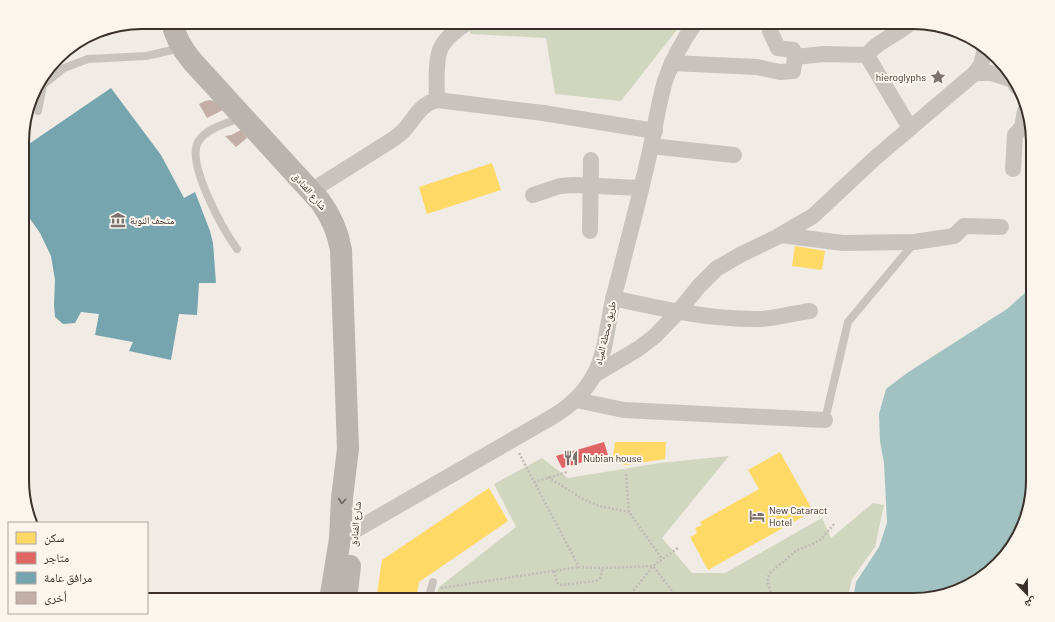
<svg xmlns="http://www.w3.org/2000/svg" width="1055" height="622" viewBox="0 0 1055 622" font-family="Barlow,'Noto Naskh Arabic',sans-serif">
  <rect width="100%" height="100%" fill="#f0ebe5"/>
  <g fill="#d1d6bf">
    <polygon points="470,22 683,22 621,101 555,94 546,38 470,34"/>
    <polygon points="729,456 662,538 692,573 725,573 822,518 831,538 873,503 884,505 875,547 852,579 847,600 435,600 439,587 516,527 494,484 542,458 568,478 660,463"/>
  </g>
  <polygon fill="#a1c2c1" points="1033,286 1033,488 1017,540 973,584 921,600 853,600 856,582 879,547 887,523 884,463 880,441 879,414 886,389 907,373 1007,309"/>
  <g fill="#ffd966">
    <polygon points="492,163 501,190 427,214 419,187"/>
    <polygon points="795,246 825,251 822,270 792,266"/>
    <polygon points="615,442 666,442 665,459 626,465 612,462"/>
    <polygon points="780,452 813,511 708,570 690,537 697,533 695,528 702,525 700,522 759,489 748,470"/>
    <polygon points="489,488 508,521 419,582 416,600 376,600 382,560"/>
  </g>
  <polygon fill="#e06666" points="604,442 608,455 562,468 556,456"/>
  <polygon fill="#76a5af" points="111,88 161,155 184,198 195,192 210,231 213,243 216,283 199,283 197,315 179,314 171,360 129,351 133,342 95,335 99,314 81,312 75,323 63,324 55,317 54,304 55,280 51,256 40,233 23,209 23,148"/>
  <g fill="#c3afa7">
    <polygon points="210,100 216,102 223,110 207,118 199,104 205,101"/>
    <polygon points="241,130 247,138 236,147 225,136 231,135"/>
  </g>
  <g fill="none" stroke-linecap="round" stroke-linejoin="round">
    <g stroke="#c2bbb6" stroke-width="2.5" stroke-dasharray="2 2" stroke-linecap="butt">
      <polyline points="519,453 579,567 603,568 653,566 679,600"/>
      <polyline points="626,474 629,512 662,559"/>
      <polyline points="548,477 583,499 599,506 629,512"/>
      <polyline points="534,482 567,472"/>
      <polyline points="554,571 557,583 561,585 596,581 600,578 603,568"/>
      <polyline points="441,588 579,567"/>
      <polyline points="626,600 653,566 678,548"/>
      <polyline points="773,600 768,583 768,577 771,572 797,550 813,544 821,539 835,523"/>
    </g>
    <g stroke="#c9c3be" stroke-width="8">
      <polyline points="38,111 43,85 64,68 88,59 146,56 181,48"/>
      <path d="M237 249C224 231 186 164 198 142 206 128 228 123 243 117"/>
      <polyline points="825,420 848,322 914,243"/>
      <polyline points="428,600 433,582"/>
    </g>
    <g stroke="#c9c3be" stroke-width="16">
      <polyline points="771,22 770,31 778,48 793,50 795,57 824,54 868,55"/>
      <polyline points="672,63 757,67 780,72 793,71 795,57"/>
      <polyline points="975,73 991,73 1013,80 1017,87"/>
      <path d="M437 100C437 85 435 68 439 53 442 40 458 28 469 22"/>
      <path d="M910 128 869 59 868 55C873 43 901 33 911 22"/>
      <polyline points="651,146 734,155"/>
      <polyline points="1013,169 1015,135 1022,127 1025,111"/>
      <path d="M311 191 395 138C398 135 402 133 405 129 415 118 420 104 437 100L543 113 655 131"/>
      <polyline points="533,195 560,186 574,185 641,188"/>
      <polyline points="590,231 591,160"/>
      <polyline points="781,235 843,243 914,242 954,236 964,226 1001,227"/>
      <path d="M613 298C662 309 712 320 761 319 777 318 794 313 810 311"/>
      <polyline points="594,375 638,349 655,336 679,311 699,286 716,269 740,255 777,237 813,216 874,159 975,73 981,65 985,49"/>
      <polyline points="576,400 624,410 825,420"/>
      <path d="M340 539 552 417C569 407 584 394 594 375 607 351 607 322 614 296 625 252 637 208 647 164 654 137 657 108 665 81 672 60 683 40 696 22"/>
    </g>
    <g stroke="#bab3ae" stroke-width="22">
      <path d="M172 22C175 37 182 49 192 61L320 201C331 216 338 232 341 250L348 449 342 498 340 539 330 600"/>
      <polyline points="346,600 350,566"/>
    </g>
  </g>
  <defs><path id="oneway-chevron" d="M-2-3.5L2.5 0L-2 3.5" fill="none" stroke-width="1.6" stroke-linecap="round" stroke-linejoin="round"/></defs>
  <use stroke="#6e645f" href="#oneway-chevron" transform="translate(342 501) rotate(95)"/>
  <defs>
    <g id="sight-bare" transform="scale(1.2)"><path d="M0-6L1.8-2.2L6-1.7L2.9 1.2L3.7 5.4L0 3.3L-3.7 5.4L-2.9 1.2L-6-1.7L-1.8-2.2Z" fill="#7a716c" stroke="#fbf5ee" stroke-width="2.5" paint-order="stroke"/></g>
    <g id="museum-bare" transform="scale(1.2)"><path d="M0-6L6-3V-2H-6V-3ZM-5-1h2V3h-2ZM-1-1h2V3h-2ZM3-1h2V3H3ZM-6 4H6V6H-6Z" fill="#7a716c" stroke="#fbf5ee" stroke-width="2.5" paint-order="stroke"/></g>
    <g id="restaurant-bare" transform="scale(1.2)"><path d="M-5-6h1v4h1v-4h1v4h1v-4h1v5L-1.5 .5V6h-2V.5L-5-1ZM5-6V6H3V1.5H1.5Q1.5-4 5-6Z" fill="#7a716c" stroke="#fbf5ee" stroke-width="2.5" paint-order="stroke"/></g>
    <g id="hotel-bare" transform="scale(1.2)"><path d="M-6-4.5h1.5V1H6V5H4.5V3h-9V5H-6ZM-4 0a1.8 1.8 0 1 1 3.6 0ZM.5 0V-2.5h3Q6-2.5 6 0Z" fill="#7a716c" stroke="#fbf5ee" stroke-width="2.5" paint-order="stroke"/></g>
  </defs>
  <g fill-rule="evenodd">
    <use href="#sight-bare" x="938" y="77"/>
    <use href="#museum-bare" x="118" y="220"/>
    <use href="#restaurant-bare" x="571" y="458"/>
    <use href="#hotel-bare" x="757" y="516"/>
  </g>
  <g text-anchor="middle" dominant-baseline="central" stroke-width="4" stroke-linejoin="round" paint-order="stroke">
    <g font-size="10" fill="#3b302b" stroke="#fbf5ee" text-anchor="start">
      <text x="926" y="77" text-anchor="end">hieroglyphs</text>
      <text x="130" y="220">متحف النوبة</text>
      <text x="583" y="458">Nubian house</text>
      <text x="769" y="510">New Cataract<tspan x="769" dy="12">Hotel</tspan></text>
    </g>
    <g font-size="10" fill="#3b302b" stroke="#fbf5ee">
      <text transform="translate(310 191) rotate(49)">شارع الفنادق</text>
      <text transform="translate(605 333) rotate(-77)">طريق محطة المياه</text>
      <text transform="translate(355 524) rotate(-85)">شارع الفنادق</text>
    </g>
  </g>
  <path d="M0 0H1055V622H0ZM142 29H913A113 113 0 0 1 1026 142V480A113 113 0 0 1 913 593H142A113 113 0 0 1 29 480V142A113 113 0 0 1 142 29Z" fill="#fbf5ee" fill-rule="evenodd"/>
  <path fill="none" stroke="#3b302b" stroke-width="2" d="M142 29H913A113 113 0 0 1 1026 142V480A113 113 0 0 1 913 593H142A113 113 0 0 1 29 480V142A113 113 0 0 1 142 29Z"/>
  <rect x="8" y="522" width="140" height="92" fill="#fbf5ee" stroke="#aea6a0"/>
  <rect x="16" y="532" width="20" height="12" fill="#ffd966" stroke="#aea6a0"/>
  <text x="44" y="542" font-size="12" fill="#3b302b">سكن</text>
  <rect x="16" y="552" width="20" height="12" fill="#e06666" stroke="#aea6a0"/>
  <text x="44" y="562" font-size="12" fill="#3b302b">متاجر</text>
  <rect x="16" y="572" width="20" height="12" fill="#76a5af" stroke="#aea6a0"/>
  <text x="44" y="582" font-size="12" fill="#3b302b">مرافق عامة</text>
  <rect x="16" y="592" width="20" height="12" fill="#c3afa7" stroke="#aea6a0"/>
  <text x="44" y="602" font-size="12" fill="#3b302b">أخرى</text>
  <g transform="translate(1027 594) rotate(158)" stroke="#fbf5ee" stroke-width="3" paint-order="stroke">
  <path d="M0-3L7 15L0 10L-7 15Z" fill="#3b302b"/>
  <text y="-6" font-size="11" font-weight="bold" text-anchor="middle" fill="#3b302b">ش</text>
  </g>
</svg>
